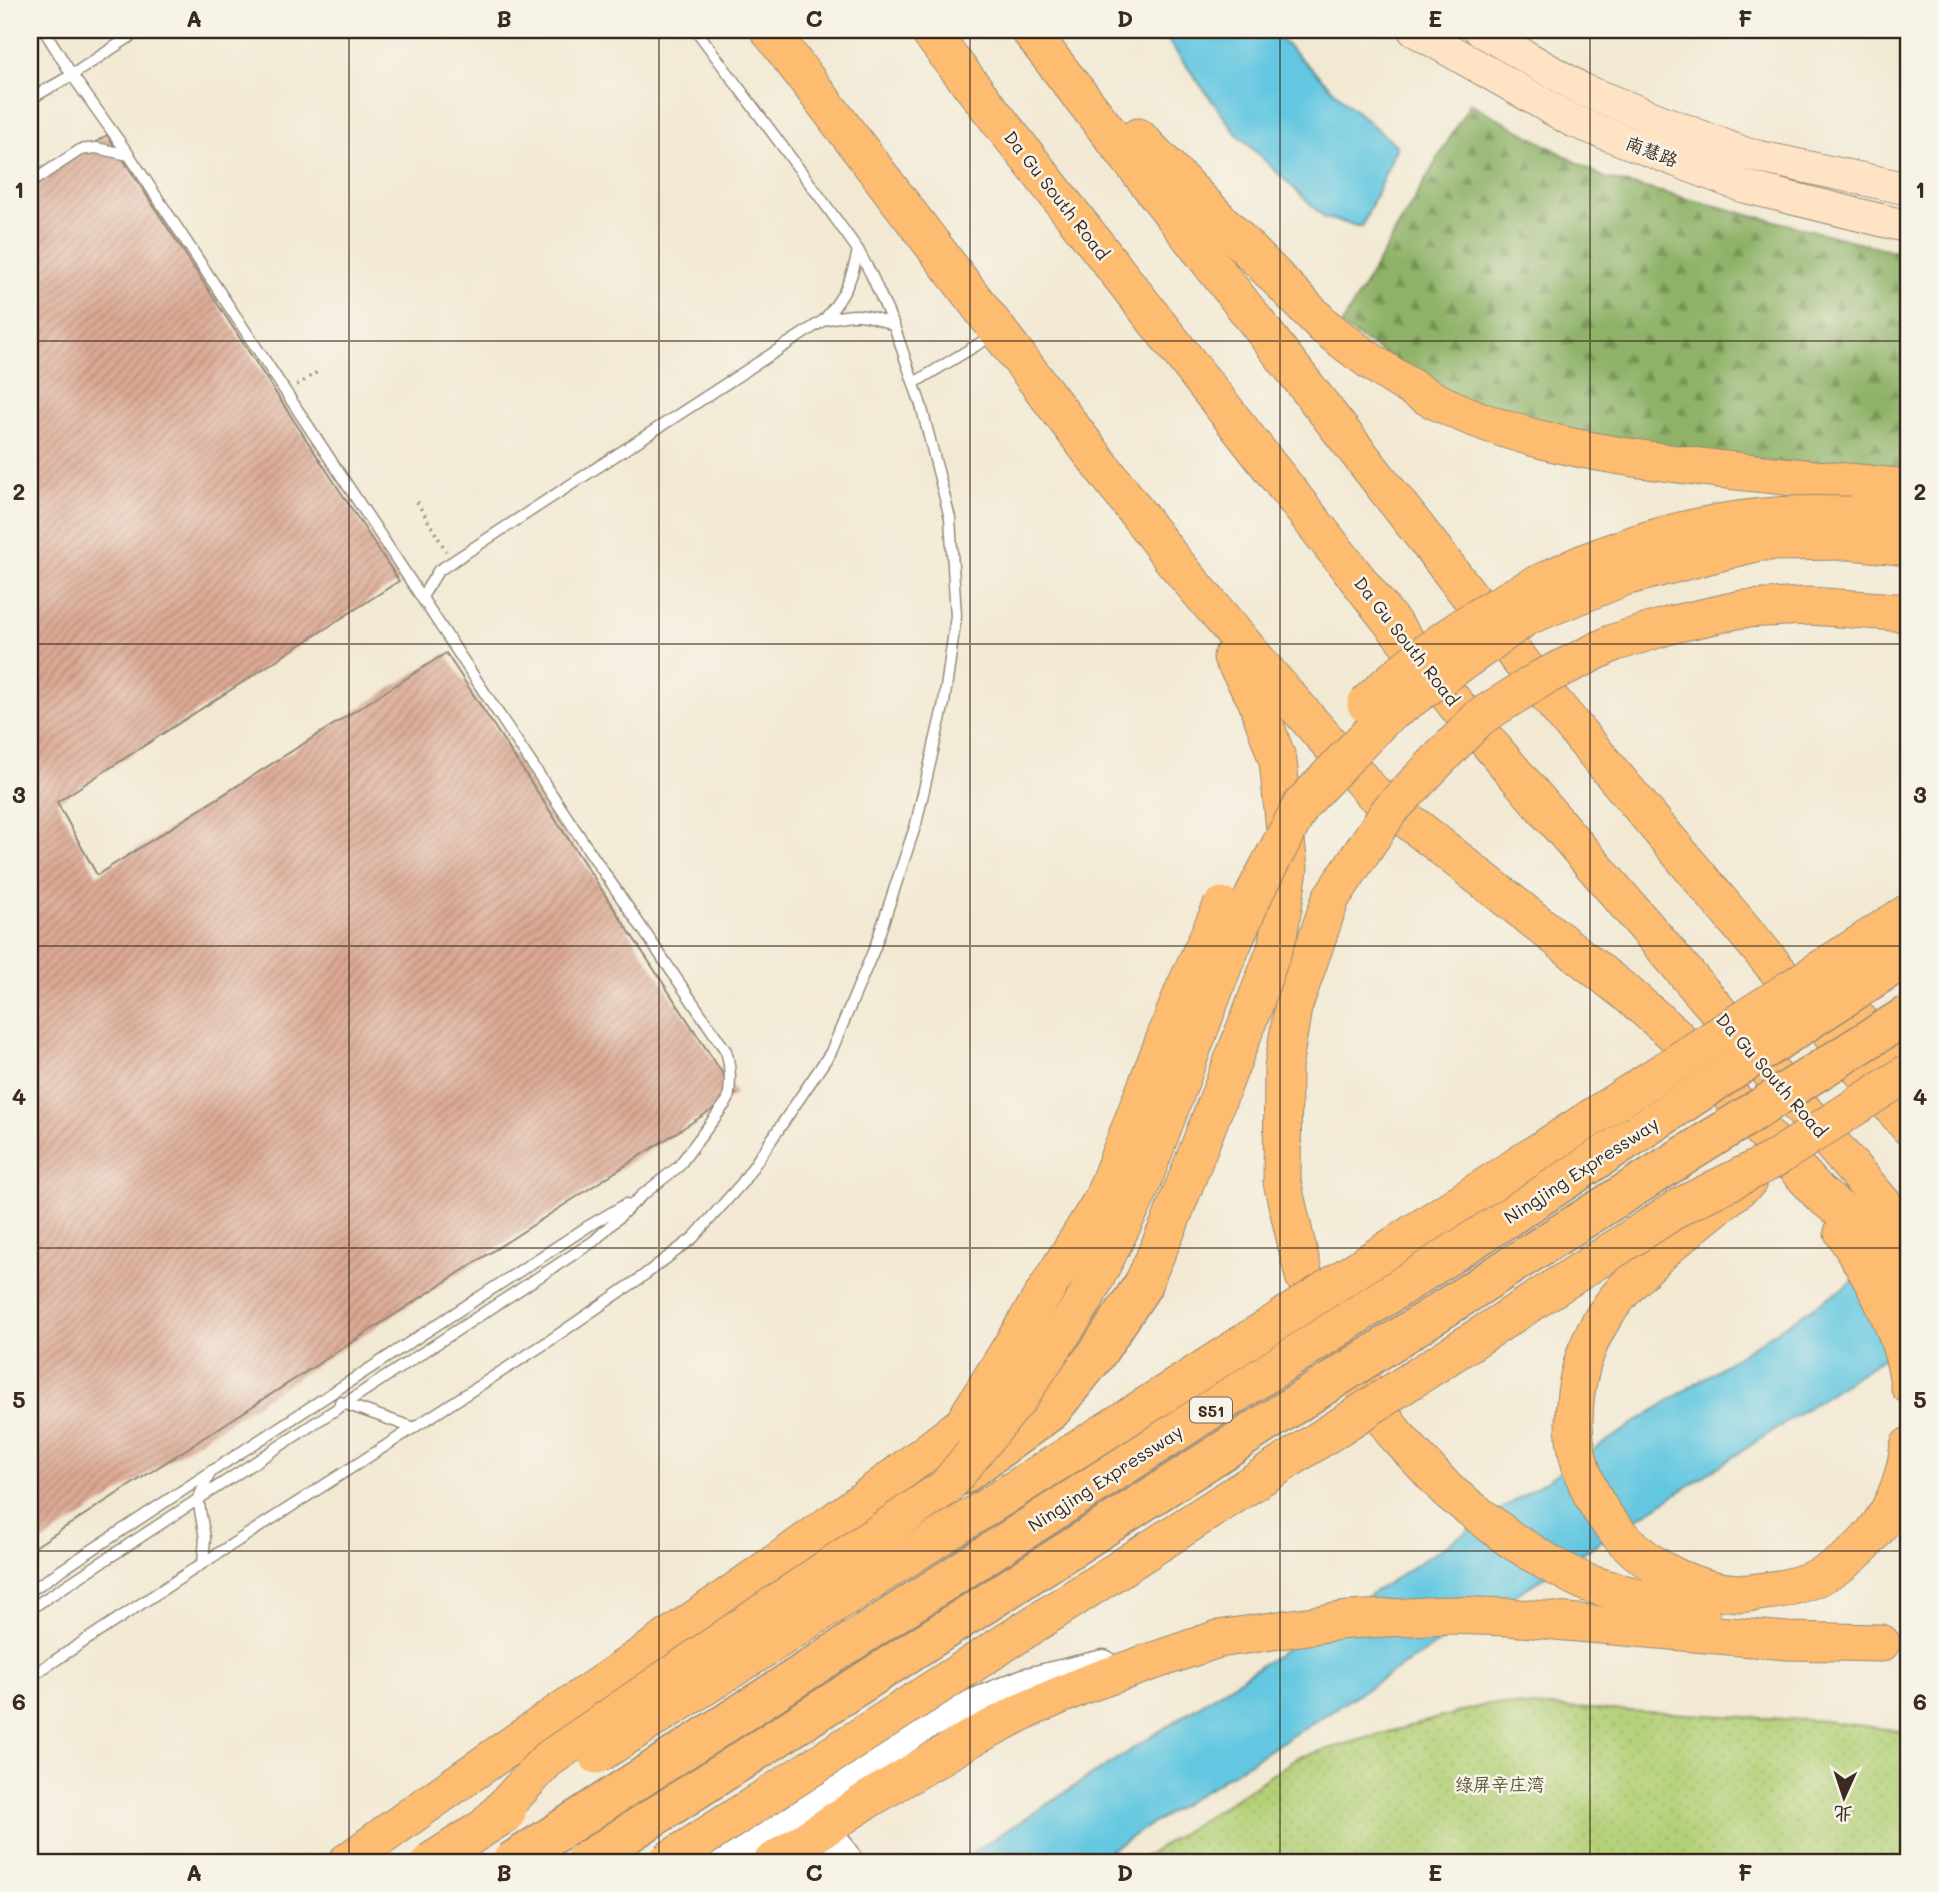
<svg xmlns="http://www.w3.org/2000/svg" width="1939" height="1892" viewBox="0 0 1939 1892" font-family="Mali,'LXGW WenKai TC',sans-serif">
  <defs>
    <pattern id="forest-firs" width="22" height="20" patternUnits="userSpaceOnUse" patternTransform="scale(1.75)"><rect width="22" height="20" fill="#8eb268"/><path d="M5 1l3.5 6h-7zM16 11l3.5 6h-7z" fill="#759155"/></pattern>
    <pattern id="park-dots" width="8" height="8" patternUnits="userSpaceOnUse" patternTransform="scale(1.75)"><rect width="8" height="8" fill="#b3d077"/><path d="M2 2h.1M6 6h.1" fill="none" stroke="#9bb366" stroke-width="1.8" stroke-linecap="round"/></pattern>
    <pattern id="building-hatch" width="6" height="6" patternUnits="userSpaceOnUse" patternTransform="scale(1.75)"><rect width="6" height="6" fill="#dca994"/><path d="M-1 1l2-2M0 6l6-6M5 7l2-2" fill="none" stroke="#b48a78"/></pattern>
  </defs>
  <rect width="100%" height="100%" fill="#f7f3e8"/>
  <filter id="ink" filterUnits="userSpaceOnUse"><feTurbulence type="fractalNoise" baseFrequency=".0143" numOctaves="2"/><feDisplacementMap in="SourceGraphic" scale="14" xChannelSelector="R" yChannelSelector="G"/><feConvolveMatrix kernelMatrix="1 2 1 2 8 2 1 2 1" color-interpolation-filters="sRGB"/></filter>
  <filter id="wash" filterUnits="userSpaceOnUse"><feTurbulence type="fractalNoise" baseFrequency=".00686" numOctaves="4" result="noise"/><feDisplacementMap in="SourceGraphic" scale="28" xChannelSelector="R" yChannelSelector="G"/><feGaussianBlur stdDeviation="1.57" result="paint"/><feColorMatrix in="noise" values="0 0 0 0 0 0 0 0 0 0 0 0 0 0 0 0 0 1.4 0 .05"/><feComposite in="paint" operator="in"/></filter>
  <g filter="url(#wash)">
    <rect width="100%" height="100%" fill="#f2e9d3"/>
    <polygon fill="url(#forest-firs)" stroke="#646e43" stroke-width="2" points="1470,103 1605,178 1909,255 1909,470 1860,473 1559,435 1444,392 1341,326"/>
    <polygon fill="url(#park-dots)" stroke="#777d4a" stroke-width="2" points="1489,1704 1825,1721 1909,1732 1909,1862 1137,1862 1299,1757"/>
    <g fill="#63c7e1" stroke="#4f7880" stroke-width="2">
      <polygon points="1160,30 1271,30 1350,106 1397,146 1362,227 1325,218 1236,133"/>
      <polygon points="1909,1245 1909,1341 1695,1482 1091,1862 958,1862"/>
    </g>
    <g id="blocks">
      <polygon fill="url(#building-hatch)" points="107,135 399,581 57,802 97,875 446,653 736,1094 30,1550 30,183"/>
    </g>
  </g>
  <g filter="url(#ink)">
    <use href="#blocks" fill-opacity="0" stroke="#968a78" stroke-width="2"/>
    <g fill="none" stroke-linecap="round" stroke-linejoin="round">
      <g stroke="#968a78" stroke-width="13">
        <g id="service">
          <polyline points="30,99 72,75 140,30"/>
          <polyline points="30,183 80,150 96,148 129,155"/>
          <path d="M824 320C854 313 866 312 894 326"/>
          <polyline points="914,383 995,334"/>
          <path d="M422 597 438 571 824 320C844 296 852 281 858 250"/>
          <polyline points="340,1402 414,1428"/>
          <polyline points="203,1563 205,1538 198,1499 211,1471"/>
          <path d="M30 1591C216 1467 404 1347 590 1225L626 1204"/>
          <path d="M30 1609 594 1241 641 1196 678 1167 728 1100C731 1083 731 1068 726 1051L590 852 129 155 72 75 44 30"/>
          <polyline points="30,1677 203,1563 549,1341 639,1279 693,1238 742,1183 831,1052 875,947 916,824 944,703 956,616 950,518 921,405 894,326 871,274 858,250 820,197 696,30"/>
        </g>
      </g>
      <g stroke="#968a78" stroke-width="31">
        <g id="tertiary">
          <polyline points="826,1827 849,1862"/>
          <polyline points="717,1862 927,1725 972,1704 1027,1682 1103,1664"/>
        </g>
      </g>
      <g stroke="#968a78" stroke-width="34">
        <g id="secondary">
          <polyline points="1414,30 1573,121 1742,186 1909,227"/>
          <polyline points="1480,30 1585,91 1746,154 1909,189"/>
        </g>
      </g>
      <g stroke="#968a78" stroke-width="39">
        <g id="trunk">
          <polyline points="769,30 1173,560 1272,678 1372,792 1625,992 1673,1033 1821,1195 1854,1221 1909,1283"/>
          <polyline points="928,30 1457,706 1909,1234"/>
          <polyline points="1029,30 1546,694 1909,1127"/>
          <path d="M1138 137 1324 326C1362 356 1400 384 1444 405 1515 439 1593 453 1670 463 1750 474 1830 480 1909 488"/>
          <polyline points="1851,515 1909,519"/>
          <polyline points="1851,541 1909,547"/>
          <polyline points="1820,980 1909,1072"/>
          <path d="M1749 1180C1704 1218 1639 1264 1606 1313 1584 1346 1574 1384 1574 1423 1575 1511 1651 1589 1739 1593 1747 1594 1757 1592 1765 1591 1845 1583 1899 1524 1909 1446"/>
          <polyline points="1282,1182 1304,1276 1344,1357 1395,1434 1448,1491 1510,1539 1550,1564 1587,1583 1701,1615"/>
          <path d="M1843 1232C1873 1279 1902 1329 1909 1385"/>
          <polyline points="1142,1286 1169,1225 1276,949 1289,869 1278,761 1256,699 1232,657"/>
          <path d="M347 1862C549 1713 765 1580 963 1424"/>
          <polyline points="772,1862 869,1799 968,1740 1024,1711 1086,1684 1218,1639 1348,1620 1447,1615 1508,1617 1787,1641 1881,1643"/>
        </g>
      </g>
      <g stroke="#968a78" stroke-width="41">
        <polyline id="motorway" points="963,1475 1051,1411 1096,1355 1142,1286"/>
      </g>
      <g stroke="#968a78" stroke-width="3.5" stroke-dasharray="2 5" stroke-linecap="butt">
        <polyline points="297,385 319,371"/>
        <polyline points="417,502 446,551"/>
      </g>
      <use href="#service" stroke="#fff" stroke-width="10"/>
      <use href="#tertiary" stroke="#fff" stroke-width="28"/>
      <use href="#secondary" stroke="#fee4c5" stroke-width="32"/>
      <use href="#trunk" stroke="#fdbc6f" stroke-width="37"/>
      <use href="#motorway" stroke="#fdbc6f" stroke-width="38"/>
      <g stroke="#968a78" stroke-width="39" stroke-linecap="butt">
        <g id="trunk-bridge">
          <path d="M1366 704C1476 598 1639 521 1792 515 1812 514 1831 515 1851 515"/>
          <polyline points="1282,1182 1283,1067 1293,1008 1331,898 1390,810 1480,717 1542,678 1613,643 1674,624 1742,609 1810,606 1909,613"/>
          <polyline points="963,1424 1102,1200 1183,992 1222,906"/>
          <polyline points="597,1755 1188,1379 1909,912"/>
          <polyline points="486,1826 547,1760 946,1487 1019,1398 1084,1301 1138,1194 1224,964 1257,888 1302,804 1384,718 1526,617 1624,577 1759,542 1851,541"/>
          <polyline points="430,1862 507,1813"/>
          <polyline points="666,1862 1681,1206 1773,1160 1909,1072"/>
        </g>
      </g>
      <g stroke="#968a78" stroke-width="41" stroke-linecap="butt">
        <g id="motorway-bridge">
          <polyline points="511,1862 1555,1187 1909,955"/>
          <polyline points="584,1862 1563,1232 1909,1014"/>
        </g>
      </g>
      <use href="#trunk-bridge" stroke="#fdbc6f" stroke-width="37"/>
      <use href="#motorway-bridge" stroke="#fdbc6f" stroke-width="38"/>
    </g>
  </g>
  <path fill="none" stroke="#3b2a1e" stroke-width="2" stroke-opacity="0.55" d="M349 30V1862M659 30V1862M970 30V1862M1280 30V1862M1590 30V1862M30 341H1909M30 644H1909M30 946H1909M30 1248H1909M30 1551H1909"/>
  <g text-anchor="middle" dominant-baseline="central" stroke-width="5" stroke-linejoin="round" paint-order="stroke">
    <rect fill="#f7f3e8" stroke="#73665b" stroke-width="2" x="1190" y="1397.5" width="42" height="25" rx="5"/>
    <g font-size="16" font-weight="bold" fill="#3b2a1e">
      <text x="1211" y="1410">S51</text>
    </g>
    <g font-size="18" fill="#3b2a1e" stroke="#f7f3e8">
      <text transform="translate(1652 151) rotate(21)">南慧路</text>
      <text transform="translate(1057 195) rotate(52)">Da Gu South Road</text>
      <text transform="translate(1407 641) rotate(52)">Da Gu South Road</text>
      <text transform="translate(1772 1075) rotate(49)">Da Gu South Road</text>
      <text transform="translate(1581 1170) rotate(-33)">Ningjing Expressway</text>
      <text transform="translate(1105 1478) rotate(-33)">Ningjing Expressway</text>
    </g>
    <g font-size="18" fill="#595434" stroke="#f7f3e8">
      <text x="1500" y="1784">绿屏辛庄湾</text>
    </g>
  </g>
  <rect width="1939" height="1892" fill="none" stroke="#f7f3e8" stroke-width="77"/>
  <g transform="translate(1844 1797) rotate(183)" stroke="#f7f3e8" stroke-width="5" paint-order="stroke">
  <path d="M0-5L12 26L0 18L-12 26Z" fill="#3b2a1e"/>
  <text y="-10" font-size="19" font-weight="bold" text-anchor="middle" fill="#3b2a1e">北</text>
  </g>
  <rect x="38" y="38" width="1862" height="1816" fill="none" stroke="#3b2a1e" stroke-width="2.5"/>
  <g font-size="23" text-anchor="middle" font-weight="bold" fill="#3b2a1e">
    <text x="194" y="27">A</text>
    <text x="504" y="27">B</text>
    <text x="814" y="27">C</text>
    <text x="1125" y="27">D</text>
    <text x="1435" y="27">E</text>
    <text x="1745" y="27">F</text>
    <text x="19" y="198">1</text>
    <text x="1920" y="198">1</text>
    <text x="19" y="500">2</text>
    <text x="1920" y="500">2</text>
    <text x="19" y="803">3</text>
    <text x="1920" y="803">3</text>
    <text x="19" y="1105">4</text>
    <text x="1920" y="1105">4</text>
    <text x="19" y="1408">5</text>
    <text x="1920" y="1408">5</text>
    <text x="19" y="1710">6</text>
    <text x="1920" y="1710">6</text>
    <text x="194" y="1881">A</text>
    <text x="504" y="1881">B</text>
    <text x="814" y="1881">C</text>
    <text x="1125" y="1881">D</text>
    <text x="1435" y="1881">E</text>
    <text x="1745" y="1881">F</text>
  </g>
</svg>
